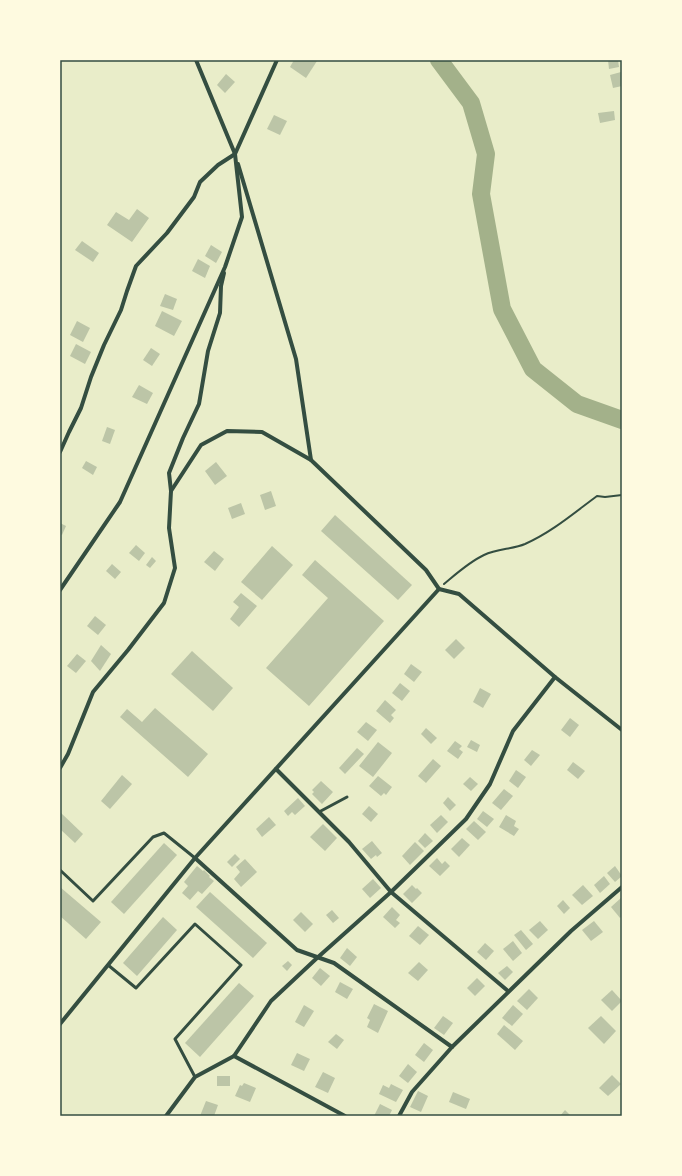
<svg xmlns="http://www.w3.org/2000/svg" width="682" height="1176" viewBox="0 0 682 1176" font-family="Manrope,sans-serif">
  <rect width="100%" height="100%" fill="#e9edc9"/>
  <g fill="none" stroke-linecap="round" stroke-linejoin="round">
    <polyline stroke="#a3b18a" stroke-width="18" points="439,60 471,103 486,154 481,194 502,309 533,369 577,404 622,420"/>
  </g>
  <g fill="#bcc5a7">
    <polygon points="294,60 315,60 317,61 306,78 290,67"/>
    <polygon points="608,60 618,60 619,67 609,69"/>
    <polygon points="621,72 622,86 613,88 610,75"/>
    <polygon points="226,74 235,82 225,93 217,85"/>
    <polygon points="614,111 615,120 600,123 598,113"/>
    <polygon points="274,115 287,121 280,135 267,129"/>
    <polygon points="137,209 149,218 132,242 107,225 116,212 129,220"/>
    <polygon points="82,241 99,253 93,262 75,250"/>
    <polygon points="211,245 222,252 216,263 205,256"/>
    <polygon points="198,259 210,266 205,278 192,271"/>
    <polygon points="165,294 177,299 173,310 160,306"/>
    <polygon points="162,311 182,321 174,336 155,326"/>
    <polygon points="77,321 90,328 83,342 70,335"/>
    <polygon points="76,344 91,352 85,364 70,356"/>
    <polygon points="151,348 160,354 152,366 143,360"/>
    <polygon points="139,385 153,393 147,404 132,397"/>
    <polygon points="107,427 115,430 110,444 102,441"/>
    <polygon points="86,461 97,467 93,475 82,468"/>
    <polygon points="216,462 227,476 215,485 205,471"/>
    <polygon points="271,491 276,506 265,510 260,495"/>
    <polygon points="241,503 245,514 232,519 228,508"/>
    <polygon points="335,515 412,585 398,600 321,531"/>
    <polygon points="60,523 66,526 62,535 60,534"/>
    <polygon points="136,545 145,553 139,561 129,553"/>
    <polygon points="272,546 293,565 262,600 241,582"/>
    <polygon points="214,551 224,559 215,571 204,562"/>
    <polygon points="152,557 156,561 150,568 146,565"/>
    <polygon points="315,560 384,621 309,706 266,668 328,598 302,575"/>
    <polygon points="112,564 121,572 115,579 106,571"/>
    <polygon points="241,593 257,606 239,627 230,619 239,607 233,602"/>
    <polygon points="95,616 106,625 98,635 87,626"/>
    <polygon points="456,639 465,648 454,659 445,650"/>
    <polygon points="101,645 111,654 100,671 91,661"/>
    <polygon points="192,651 233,688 213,711 171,674"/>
    <polygon points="77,654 86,661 76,673 67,666"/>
    <polygon points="411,664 422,672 414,682 404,674"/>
    <polygon points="400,683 410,691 402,701 392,693"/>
    <polygon points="480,688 491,694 483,708 473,702"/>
    <polygon points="385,700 396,710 391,715 394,718 390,723 376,711"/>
    <polygon points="155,708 208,754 188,777 120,717 127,709 142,722"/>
    <polygon points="570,718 579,725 570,737 561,730"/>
    <polygon points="366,722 377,730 368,741 357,732"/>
    <polygon points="426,728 437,738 431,744 421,734"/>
    <polygon points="471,740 480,745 477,752 467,747"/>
    <polygon points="455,741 462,746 459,749 463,752 458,759 447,751"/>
    <polygon points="378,742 392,753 373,777 359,766"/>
    <polygon points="357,748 364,754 345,774 339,768"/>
    <polygon points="532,750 540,755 531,766 524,760"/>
    <polygon points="433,759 441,766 426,783 418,776"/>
    <polygon points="573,762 585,771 578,779 567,770"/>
    <polygon points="516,770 526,777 518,788 509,781"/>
    <polygon points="122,775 132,784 110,809 101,801"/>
    <polygon points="378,776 392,787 386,795 384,793 381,796 369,786"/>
    <polygon points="470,777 478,784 471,791 463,784"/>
    <polygon points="321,781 333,792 322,804 312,794 314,792 312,790"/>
    <polygon points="504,789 513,796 501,810 492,803"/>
    <polygon points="448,797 456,805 450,811 443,803"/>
    <polygon points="298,798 305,806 295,815 292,812 288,816 284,811"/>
    <polygon points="369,806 378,814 371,822 362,814"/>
    <polygon points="483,811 494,819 487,827 477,819"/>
    <polygon points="60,812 83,834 75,843 60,829"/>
    <polygon points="441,815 448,822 437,833 430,825"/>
    <polygon points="506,815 516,821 514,826 519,829 514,836 499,827"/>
    <polygon points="269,817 276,825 262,837 256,829"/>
    <polygon points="474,821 486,832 478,840 466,829"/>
    <polygon points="323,824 337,838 325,851 310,837"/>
    <polygon points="425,833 433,841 425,848 418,841"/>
    <polygon points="462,838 470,845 459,857 451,849"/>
    <polygon points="372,841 382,853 377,857 376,855 371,859 362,849"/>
    <polygon points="415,842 424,851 410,865 402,856"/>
    <polygon points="164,843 177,855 124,914 111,902"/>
    <polygon points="235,854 240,859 232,867 227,862"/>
    <polygon points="437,858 442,864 445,861 450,866 440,876 429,866"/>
    <polygon points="245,859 257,872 241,887 234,879 240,872 236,867"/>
    <polygon points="197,866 203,871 204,870 210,876 209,877 214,881 202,894 198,891 190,900 182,893 188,886 184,882"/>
    <polygon points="615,866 622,876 615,882 607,873"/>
    <polygon points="604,876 610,884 600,893 594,885"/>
    <polygon points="373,879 381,888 370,898 362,889"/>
    <polygon points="412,885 416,889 417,888 422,893 412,903 403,894"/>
    <polygon points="583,885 593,896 582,905 572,895"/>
    <polygon points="60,887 101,922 86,939 60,916"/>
    <polygon points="210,892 267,943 253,958 196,907"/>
    <polygon points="622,897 622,916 620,918 611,907"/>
    <polygon points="563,900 570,908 564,914 557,906"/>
    <polygon points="392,907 400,915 396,920 400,923 395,928 383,917"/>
    <polygon points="332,910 339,918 333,923 326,915"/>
    <polygon points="301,912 313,924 305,932 293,920"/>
    <polygon points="163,917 177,930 137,976 123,963"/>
    <polygon points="540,921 548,930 538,939 529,930"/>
    <polygon points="594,921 603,932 591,941 582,930"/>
    <polygon points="418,926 429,935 420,945 409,936"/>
    <polygon points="521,930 533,944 526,950 514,935"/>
    <polygon points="513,941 522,953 513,961 503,949"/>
    <polygon points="485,943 494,951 486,960 477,952"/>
    <polygon points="347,948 357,957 350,966 340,958"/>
    <polygon points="288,961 292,965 287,971 282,966"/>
    <polygon points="419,962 428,970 418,981 408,973"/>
    <polygon points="507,966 513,972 505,980 498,973"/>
    <polygon points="320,968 330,976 321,986 312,978"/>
    <polygon points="477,978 485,986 475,996 467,988"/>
    <polygon points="340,982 353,989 347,999 335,992"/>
    <polygon points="239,983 254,996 200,1057 185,1043"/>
    <polygon points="529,989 538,998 527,1010 517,1001"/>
    <polygon points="612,990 622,1001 612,1011 601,1000"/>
    <polygon points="374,1004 388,1011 378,1033 367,1027 370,1020 367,1018"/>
    <polygon points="304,1005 314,1011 304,1027 295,1022"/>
    <polygon points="513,1005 523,1014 512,1026 502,1018"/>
    <polygon points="443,1016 453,1023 444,1035 434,1028"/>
    <polygon points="601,1016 616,1031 604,1044 588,1028"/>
    <polygon points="504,1025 523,1041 515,1050 497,1034"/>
    <polygon points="336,1034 344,1040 337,1049 328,1042"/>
    <polygon points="424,1043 433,1050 424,1062 415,1055"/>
    <polygon points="297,1053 310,1059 304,1071 291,1065"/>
    <polygon points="408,1064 417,1072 408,1083 399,1076"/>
    <polygon points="323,1072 335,1078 328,1093 315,1087"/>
    <polygon points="612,1075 621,1084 608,1096 599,1088"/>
    <rect x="217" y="1076" width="13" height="10"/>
    <polygon points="244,1083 256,1088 250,1102 235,1096 240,1085 242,1086"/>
    <polygon points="391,1084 403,1090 396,1102 379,1094 383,1085 389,1088"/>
    <polygon points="418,1091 428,1096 421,1112 410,1107"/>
    <polygon points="453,1092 470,1099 466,1109 449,1102"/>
    <polygon points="206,1101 218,1105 214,1116 200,1116"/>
    <polygon points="380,1104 392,1110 389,1116 374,1116"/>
    <polygon points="565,1110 571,1116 560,1116"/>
  </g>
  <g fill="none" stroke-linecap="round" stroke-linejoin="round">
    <path stroke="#344e41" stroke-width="2" d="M444 584C456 574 469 562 484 555 497 549 513 549 525 544 552 532 574 513 597 496L605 497 622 495"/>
    <g stroke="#344e41" stroke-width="3">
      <polyline points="319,812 347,797"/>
      <polyline points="60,870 93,901 153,837 164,833 195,858"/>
      <polyline points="108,965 136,988 195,924 241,965 175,1039 195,1077"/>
    </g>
    <g stroke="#344e41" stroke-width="4">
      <polyline points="196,60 235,154"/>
      <polyline points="238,164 296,359 311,460"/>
      <polyline points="60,452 69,432 81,408 91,377 104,345 121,310 127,291 136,266 167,233 194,197 200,182 218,165 235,154"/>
      <polyline points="171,491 169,473 183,438 199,404 208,351 220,313 221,286 224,273"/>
      <polyline points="60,590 120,502 225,267 242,217 235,154 277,60"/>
      <polyline points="60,768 68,754 93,692 128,650 164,603 175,568 169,528 171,491 201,445 227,431 262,432 311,460 426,570 439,589 459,594 555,677 622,730"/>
      <polyline points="276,769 349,842 391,892 508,991"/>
      <polyline points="195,858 297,950 334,963 452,1047"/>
      <polyline points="60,1024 195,858 439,589"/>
      <polyline points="234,1056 345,1116"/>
      <polyline points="166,1116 195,1077 234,1056 271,1001 317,958 391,892 466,819 490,784 513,731 555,677"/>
      <polyline points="399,1116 412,1092 452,1047 571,931 622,887"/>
    </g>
  </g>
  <rect width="682" height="1176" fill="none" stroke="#fefae0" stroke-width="122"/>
  <rect x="61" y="61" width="560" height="1054" fill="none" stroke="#344e41" stroke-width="1.5"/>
</svg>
